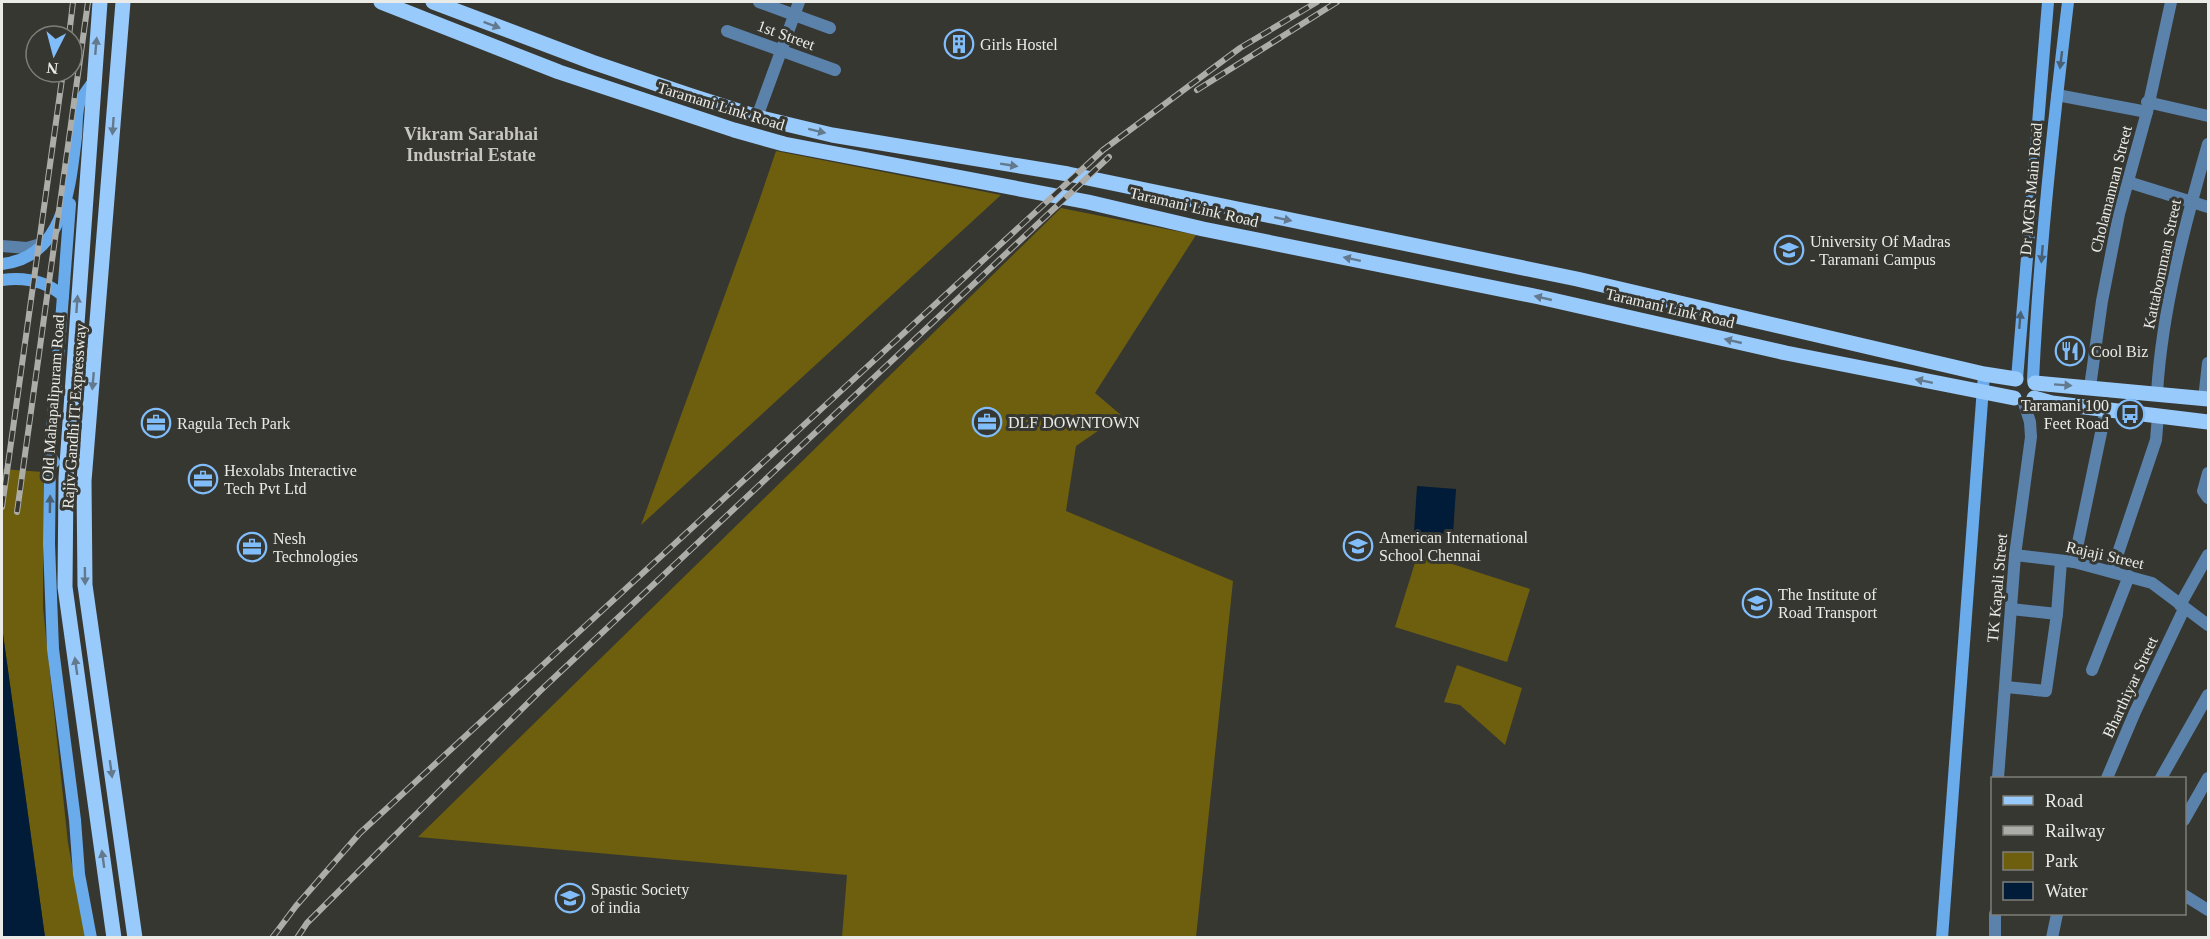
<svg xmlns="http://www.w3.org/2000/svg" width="2210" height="939" viewBox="0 0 2210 939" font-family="'Times New Roman',serif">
  <rect width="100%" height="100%" fill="#373732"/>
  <g fill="#6d5f0d">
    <polygon points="776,151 1001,195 641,525 758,204"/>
    <polygon points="1061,208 1196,235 1095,393 1121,415 1076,446 1066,511 1233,581 1196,937 842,937 847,875 418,837"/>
    <polygon points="2,469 43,472 43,608 68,843 85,937 45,937 2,627"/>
    <polygon points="1418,553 1530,589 1507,662 1395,627"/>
    <polygon points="1457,665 1522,688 1505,745 1460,705 1444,702"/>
  </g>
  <g fill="#001c38">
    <polygon points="1417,486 1456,489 1453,534 1414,532"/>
    <polygon points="2,627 45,937 2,937"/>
  </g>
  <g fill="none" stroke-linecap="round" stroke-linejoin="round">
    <g stroke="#5a82aa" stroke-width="12">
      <polyline points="759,2 830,28"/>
      <polyline points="727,31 835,70"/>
      <polyline points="2057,95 2147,112"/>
      <polyline points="2147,102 2208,116"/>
      <polyline points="757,117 799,2"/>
      <polyline points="2128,182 2208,207"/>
      <polyline points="2,246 27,248 44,243"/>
      <polyline points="2090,387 2102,301 2119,214 2147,112 2171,2"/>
      <path d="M2157 393C2162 309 2185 224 2208 144"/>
      <polyline points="2204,399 2208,363"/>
      <polyline points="2208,473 2203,491 2208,498"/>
      <polyline points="2015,555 2074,562 2152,583 2208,625"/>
      <polyline points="2074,562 2106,409"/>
      <polyline points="2112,571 2156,440 2158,415"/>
      <polyline points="2180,605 2208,555"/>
      <polyline points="2011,609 2057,614"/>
      <polyline points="2092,670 2129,576"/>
      <polyline points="2006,687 2046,691 2057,614 2061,561"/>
      <polyline points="1998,778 2015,555 2031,437 2030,422 2024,403"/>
      <polyline points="2107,778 2135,712 2184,609"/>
      <polyline points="2161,778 2208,695"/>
      <polyline points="2184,820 2208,778"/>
      <polyline points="2184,895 2208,910"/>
      <polyline points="1995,938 1995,914"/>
      <polyline points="2052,938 2057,914"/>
    </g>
    <g stroke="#6aabec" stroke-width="12">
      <path d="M2 264C65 257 70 186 76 137 77 127 76 114 79 104 82 96 89 88 94 81"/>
      <path d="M2 280C24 277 45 280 63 296L50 456 54 462"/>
      <polyline points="63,296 70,204"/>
      <polyline points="2017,379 2048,2"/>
      <path d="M2033 380C2039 254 2053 127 2068 2"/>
      <polyline points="50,456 49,544 53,649 75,820 79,874 91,938"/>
      <polyline points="1942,938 1984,374"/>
    </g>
    <g stroke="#99cafc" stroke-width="15">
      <polyline points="100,2 66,478 65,587 114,938"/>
      <polyline points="123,2 84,481 85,585 135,938"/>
      <polyline points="381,2 559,72 734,130 784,144 1088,202 1203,229 1539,297 1786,353 2014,398"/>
      <polyline points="433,2 592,62 689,95 757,117 832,135 1068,174 1577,279 1984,374 2016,379"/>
      <polyline points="2035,383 2208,399"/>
      <polyline points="2034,398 2052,403 2208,422"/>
    </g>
    <g stroke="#acaca9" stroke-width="6">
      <g id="rail">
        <polyline points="69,36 73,2"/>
        <polyline points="1197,90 1337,2"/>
        <polyline points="2,507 63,72"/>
        <polyline points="17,512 88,2"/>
        <polyline points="272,938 296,906 360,833 1103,150 1240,48 1317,2"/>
        <polyline points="297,938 307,923 540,691 1109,157"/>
      </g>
    </g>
    <use href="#rail" stroke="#373732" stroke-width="4" stroke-dasharray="11" stroke-linecap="butt"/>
  </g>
  <defs><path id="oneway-solid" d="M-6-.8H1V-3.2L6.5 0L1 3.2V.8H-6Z" transform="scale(1.5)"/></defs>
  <g fill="#63798d">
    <use href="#oneway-solid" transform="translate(492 25) rotate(21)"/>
    <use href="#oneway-solid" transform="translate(96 46) rotate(-85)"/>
    <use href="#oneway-solid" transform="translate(113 126) rotate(94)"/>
    <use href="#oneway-solid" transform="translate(817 131) rotate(14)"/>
    <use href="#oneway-solid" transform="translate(1009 165) rotate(9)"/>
    <use href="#oneway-solid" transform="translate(1283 219) rotate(12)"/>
    <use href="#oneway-solid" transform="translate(1352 259) rotate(-168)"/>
    <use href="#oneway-solid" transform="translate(1543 298) rotate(-167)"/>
    <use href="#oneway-solid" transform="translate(77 304) rotate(-86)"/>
    <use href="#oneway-solid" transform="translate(1733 341) rotate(-167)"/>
    <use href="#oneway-solid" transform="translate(93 381) rotate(95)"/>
    <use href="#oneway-solid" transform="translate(1924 381) rotate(-168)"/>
    <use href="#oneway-solid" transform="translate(2063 385) rotate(4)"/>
    <use href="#oneway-solid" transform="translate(85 576) rotate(89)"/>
    <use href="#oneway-solid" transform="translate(76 666) rotate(-98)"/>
    <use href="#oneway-solid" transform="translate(111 769) rotate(82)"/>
    <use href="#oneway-solid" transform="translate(103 859) rotate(-98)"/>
  </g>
  <g fill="#496073">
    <use href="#oneway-solid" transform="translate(2061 60) rotate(97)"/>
    <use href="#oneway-solid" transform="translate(2042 254) rotate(95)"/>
    <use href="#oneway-solid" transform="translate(2020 320) rotate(-85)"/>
    <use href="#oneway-solid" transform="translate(50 504) rotate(-89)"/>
  </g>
  <defs>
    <g id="building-ring" transform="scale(1.5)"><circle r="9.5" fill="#373732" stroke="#80bdfa" stroke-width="1.5"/><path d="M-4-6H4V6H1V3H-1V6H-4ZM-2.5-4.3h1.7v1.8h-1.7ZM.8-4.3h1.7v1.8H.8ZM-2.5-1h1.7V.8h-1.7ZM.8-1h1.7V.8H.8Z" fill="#80bdfa"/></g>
    <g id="university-ring" transform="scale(1.5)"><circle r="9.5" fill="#373732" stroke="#80bdfa" stroke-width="1.5"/><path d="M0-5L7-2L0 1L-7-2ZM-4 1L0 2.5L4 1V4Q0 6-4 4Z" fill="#80bdfa"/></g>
    <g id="restaurant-ring" transform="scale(1.5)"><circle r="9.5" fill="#373732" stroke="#80bdfa" stroke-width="1.5"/><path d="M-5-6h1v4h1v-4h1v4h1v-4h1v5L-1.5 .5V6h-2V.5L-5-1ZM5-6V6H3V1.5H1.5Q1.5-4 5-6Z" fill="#80bdfa"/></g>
    <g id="bus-ring" transform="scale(1.5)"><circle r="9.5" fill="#373732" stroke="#80bdfa" stroke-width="1.5"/><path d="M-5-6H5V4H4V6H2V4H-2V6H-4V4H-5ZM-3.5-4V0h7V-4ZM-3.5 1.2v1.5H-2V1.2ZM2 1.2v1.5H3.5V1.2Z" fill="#80bdfa"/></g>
    <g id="office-ring" transform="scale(1.5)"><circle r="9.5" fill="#373732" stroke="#80bdfa" stroke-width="1.5"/><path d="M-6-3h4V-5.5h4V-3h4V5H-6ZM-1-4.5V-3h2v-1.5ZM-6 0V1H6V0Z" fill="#80bdfa"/></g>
    <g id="school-ring" transform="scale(1.5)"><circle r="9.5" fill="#373732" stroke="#80bdfa" stroke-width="1.5"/><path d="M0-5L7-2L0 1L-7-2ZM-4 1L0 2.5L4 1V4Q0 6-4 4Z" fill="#80bdfa"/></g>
  </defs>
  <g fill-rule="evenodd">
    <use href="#building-ring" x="959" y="44"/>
    <use href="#university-ring" x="1789" y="250"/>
    <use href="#restaurant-ring" x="2070" y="351"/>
    <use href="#bus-ring" x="2130" y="414"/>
    <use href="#office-ring" x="987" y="422"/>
    <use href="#office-ring" x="156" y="423"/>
    <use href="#office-ring" x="203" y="479"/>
    <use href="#school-ring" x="1358" y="546"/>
    <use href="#office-ring" x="252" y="547"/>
    <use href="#university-ring" x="1757" y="603"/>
    <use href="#school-ring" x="570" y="898"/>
  </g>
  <g text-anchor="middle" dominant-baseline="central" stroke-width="6" stroke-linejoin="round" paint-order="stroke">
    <g font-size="16" fill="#eaeae7" stroke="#373732">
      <text transform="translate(786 35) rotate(20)">1st Street</text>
      <text transform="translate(721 106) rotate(17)">Taramani Link Road</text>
      <text transform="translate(2031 189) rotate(-85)">Dr MGR Main Road</text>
      <text transform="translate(2111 189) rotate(-76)">Cholamannan Street</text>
      <text transform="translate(1194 207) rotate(13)">Taramani Link Road</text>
      <text transform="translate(2162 264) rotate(-78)">Kattabomman Street</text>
      <text transform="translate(1670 308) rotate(13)">Taramani Link Road</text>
      <text transform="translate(53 398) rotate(-86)">Old Mahapalipuram Road</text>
      <text transform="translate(74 416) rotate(-86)">Rajiv Gandhi IT Expressway</text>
      <text transform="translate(2105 555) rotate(13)">Rajaji Street</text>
      <text transform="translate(1997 588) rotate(-85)">TK Kapali Street</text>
      <text transform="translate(2130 687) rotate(-65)">Bharthiyar Street</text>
    </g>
    <g font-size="16" fill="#eaeae7" stroke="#373732" text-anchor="start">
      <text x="980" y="44">Girls Hostel</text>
      <text x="1810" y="241">University Of Madras<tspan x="1810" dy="18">- Taramani Campus</tspan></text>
      <text x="2091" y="351">Cool Biz</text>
      <text x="2109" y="405" text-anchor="end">Taramani 100<tspan x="2109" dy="18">Feet Road</tspan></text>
      <text x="1008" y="422">DLF DOWNTOWN</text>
      <text x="177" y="423">Ragula Tech Park</text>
      <text x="224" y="470">Hexolabs Interactive<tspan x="224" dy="18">Tech Pvt Ltd</tspan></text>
      <text x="1379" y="537">American International<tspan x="1379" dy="18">School Chennai</tspan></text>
      <text x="273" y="538">Nesh<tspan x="273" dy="18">Technologies</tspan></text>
      <text x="1778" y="594">The Institute of<tspan x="1778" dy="18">Road Transport</tspan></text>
      <text x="591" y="889">Spastic Society<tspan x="591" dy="18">of india</tspan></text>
    </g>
    <g font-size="18" font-weight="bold" fill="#c7c6c0" stroke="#373732">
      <text x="471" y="134">Vikram Sarabhai<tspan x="471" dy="21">Industrial Estate</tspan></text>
    </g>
  </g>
  <rect width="2210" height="939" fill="none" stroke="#eaeae7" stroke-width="6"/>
  <rect x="1991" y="777" width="195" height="138" fill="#373732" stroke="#7f7f7a" stroke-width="1.5"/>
  <rect x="2003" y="796" width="30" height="9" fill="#99cafc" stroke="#7f7f7a" stroke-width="1.5"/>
  <text x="2045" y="807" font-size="18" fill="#eaeae7">Road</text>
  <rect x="2003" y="826" width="30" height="9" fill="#acaca9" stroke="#7f7f7a" stroke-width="1.5"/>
  <text x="2045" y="837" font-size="18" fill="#eaeae7">Railway</text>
  <rect x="2003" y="852" width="30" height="18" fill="#6d5f0d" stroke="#7f7f7a" stroke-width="1.5"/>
  <text x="2045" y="867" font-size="18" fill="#eaeae7">Park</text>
  <rect x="2003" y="882" width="30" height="18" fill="#001c38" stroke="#7f7f7a" stroke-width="1.5"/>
  <text x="2045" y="897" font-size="18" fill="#eaeae7">Water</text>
  <g transform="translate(54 54) rotate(186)"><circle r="28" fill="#373732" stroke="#7f7f7a" stroke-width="1.5"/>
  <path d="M0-4.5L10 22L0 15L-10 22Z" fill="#80bdfa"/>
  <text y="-9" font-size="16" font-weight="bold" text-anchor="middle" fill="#eaeae7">N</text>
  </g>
</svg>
